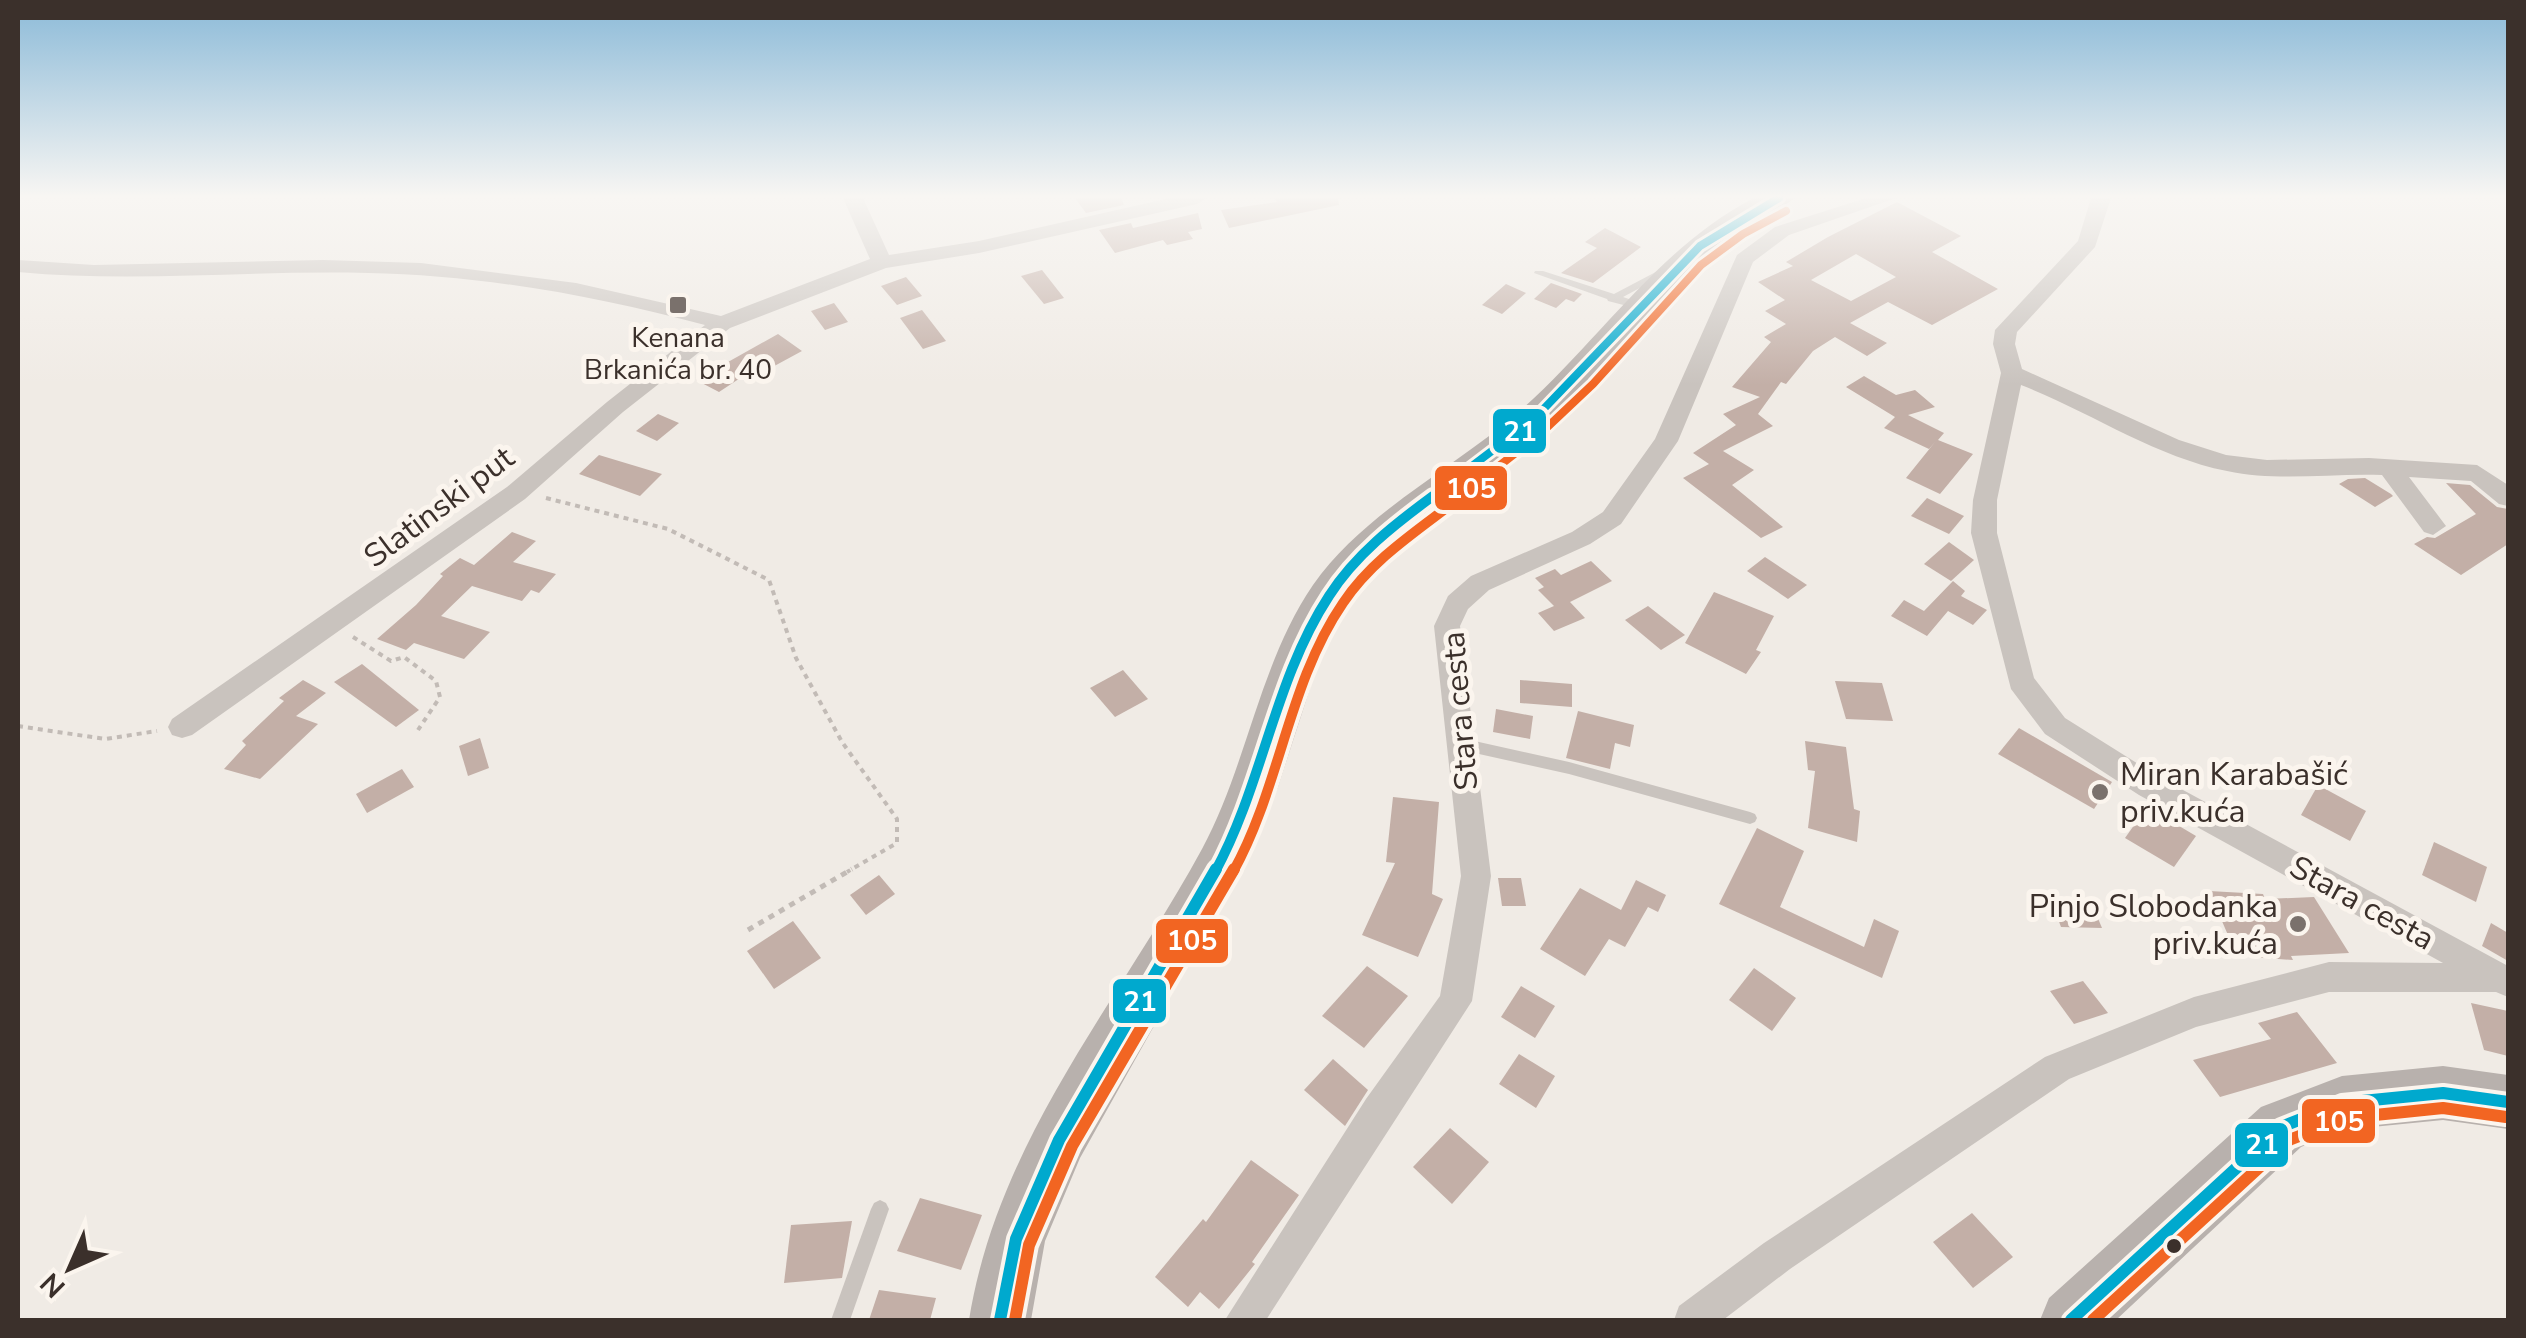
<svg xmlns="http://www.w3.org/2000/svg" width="2526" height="1338" viewBox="0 0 2526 1338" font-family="'Nunito Sans',sans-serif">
  <rect width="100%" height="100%" fill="#f0ebe5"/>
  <g fill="#c3afa7" fill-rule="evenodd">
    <polygon points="1075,198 1121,198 1124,205 1086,213"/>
    <polygon points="1274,198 1338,198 1339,205 1229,228 1221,210 1277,202"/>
    <path d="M1897 202 1961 236 1932 252 1998 289 1932 325 1888 302 1850 323 1887 343 1867 356 1835 337 1813 351 1786 384 1781 382 1758 414 1773 426 1723 451 1754 470 1732 485 1783 527 1761 538 1683 478 1709 464 1693 453 1736 425 1723 414 1760 397 1732 387 1771 342 1764 337 1786 324 1765 311 1785 300 1758 282 1793 266 1786 262 1828 237ZM1856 254 1896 277 1851 301 1811 280Z"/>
    <polygon points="1198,213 1202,229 1188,232 1193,239 1167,245 1163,240 1115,253 1099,230 1131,223 1133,228"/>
    <polygon points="1605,228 1641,247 1593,283 1561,273 1597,248 1585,242"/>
    <polygon points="1042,270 1064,298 1044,304 1021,276"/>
    <polygon points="906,277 922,296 897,305 881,286"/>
    <polygon points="1551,283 1582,294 1574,302 1566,299 1556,308 1534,299"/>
    <polygon points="1506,284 1526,293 1502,314 1482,305"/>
    <polygon points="834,303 848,322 825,330 811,311"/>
    <polygon points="922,310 946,341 923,349 900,318"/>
    <polygon points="778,334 802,351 767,370 760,365 719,392 696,380"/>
    <polygon points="1864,376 1896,395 1915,390 1935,407 1908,415 1944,433 1938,440 1973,454 1940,494 1906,478 1935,442 1929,449 1884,428 1895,417 1846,387"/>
    <polygon points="658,414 679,423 657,441 636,431"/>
    <polygon points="599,455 662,474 640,496 579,474"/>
    <polygon points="2365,478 2391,494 2393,496 2375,507 2339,484 2348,479"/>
    <polygon points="2446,483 2470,485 2497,507 2508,509 2508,544 2461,575 2414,544 2427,537 2435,538 2476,514"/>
    <polygon points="1927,498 1964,516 1949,534 1911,516"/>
    <polygon points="512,532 536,541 513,562 556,574 539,593 531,590 522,601 472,586 441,616 490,632 464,659 414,643 406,650 377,639 416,605 443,576 440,574 460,558 474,565"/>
    <polygon points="1949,542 1974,560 1951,581 1924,564"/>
    <polygon points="1765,557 1807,585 1788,599 1747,571"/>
    <polygon points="1591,561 1612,581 1570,602 1585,618 1554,631 1538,613 1554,606 1538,590 1544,587 1535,578 1555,569 1561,575"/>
    <polygon points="1953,581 1965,591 1961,596 1987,610 1973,625 1948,611 1927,636 1891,616 1904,600 1924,611"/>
    <polygon points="1714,592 1774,616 1756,650 1761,652 1746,674 1685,643"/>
    <polygon points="1648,606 1685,635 1661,650 1625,620"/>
    <polygon points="362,664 419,710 396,727 334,682"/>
    <polygon points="1123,670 1148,699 1115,717 1090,688"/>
    <polygon points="303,680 326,693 296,716 318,724 260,779 224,769 246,745 242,741 284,701 279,698"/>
    <polygon points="1520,680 1572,684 1572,707 1520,703"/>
    <polygon points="1835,681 1882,683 1893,721 1846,719"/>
    <polygon points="1496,709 1533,716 1530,739 1493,732"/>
    <polygon points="1578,711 1634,725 1630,747 1615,743 1610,769 1566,758"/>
    <polygon points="2019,728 2112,782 2094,809 1998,754"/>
    <polygon points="480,738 489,768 468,776 459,746"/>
    <polygon points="1805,741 1846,747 1854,809 1860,811 1857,842 1808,828 1815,771 1808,770"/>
    <polygon points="402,769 414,787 367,813 356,794"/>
    <polygon points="2318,785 2366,811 2350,841 2301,815"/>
    <polygon points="1393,797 1439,802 1432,894 1443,899 1418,957 1362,935 1395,863 1386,862"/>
    <polygon points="2147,807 2196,836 2174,867 2125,838"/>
    <polygon points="1757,828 1804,851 1780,907 1864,947 1874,919 1899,931 1882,978 1719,904"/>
    <polygon points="2434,842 2487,867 2476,902 2422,875"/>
    <polygon points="879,875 895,894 866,915 850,895"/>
    <polygon points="1498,878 1521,878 1526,906 1502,906"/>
    <polygon points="1636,880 1666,895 1658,912 1648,907 1625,947 1609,939 1585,976 1540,949 1580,888 1621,910"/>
    <polygon points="2209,891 2263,894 2265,899 2314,897 2349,953 2291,956 2293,960 2237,956"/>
    <polygon points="2054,908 2094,909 2102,928 2061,927"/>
    <polygon points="793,921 821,958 774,989 747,951"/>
    <polygon points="2491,923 2508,933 2508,961 2482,946"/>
    <polygon points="1367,966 1408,996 1364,1048 1322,1016"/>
    <polygon points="1754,968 1796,998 1772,1031 1729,1000"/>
    <polygon points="2083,981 2108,1013 2074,1024 2050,991"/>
    <polygon points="1521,986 1555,1006 1535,1038 1501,1017"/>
    <polygon points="2471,1003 2508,1011 2508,1056 2484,1050"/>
    <polygon points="2297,1012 2337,1063 2220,1097 2193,1060 2271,1039 2258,1023"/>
    <polygon points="1519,1054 1555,1076 1536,1108 1499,1084"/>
    <polygon points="1333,1059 1368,1090 1345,1126 1304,1090"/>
    <polygon points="1450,1128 1489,1162 1452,1204 1413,1167"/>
    <polygon points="1251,1160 1299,1195 1252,1262 1255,1264 1219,1309 1200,1292 1188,1307 1155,1277 1203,1219 1206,1222"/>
    <polygon points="920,1198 982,1215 961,1270 897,1251"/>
    <polygon points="1972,1213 2013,1257 1973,1288 1933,1242"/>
    <polygon points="852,1221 842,1278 784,1283 791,1225"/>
    <polygon points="879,1290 936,1298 930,1320 869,1320"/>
  </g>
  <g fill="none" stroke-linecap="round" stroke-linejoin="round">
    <g stroke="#c2bbb6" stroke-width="4" stroke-dasharray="5 5" stroke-linecap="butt">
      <polyline points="546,498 668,529 769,580 796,658 842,742 897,819 897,843 847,872"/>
      <polyline points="353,637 391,661 404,657 436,681 440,697 418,730"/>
      <polyline points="18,726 105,739 157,731"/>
    </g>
    <polyline stroke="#c2bbb6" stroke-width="5" stroke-dasharray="6 6" stroke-linecap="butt" points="748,930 852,869"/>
    <g fill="#c9c3be" fill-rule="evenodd">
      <polygon points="1669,265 1674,268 1673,270 1623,297 1647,305 1647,309 1643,310 1608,301 1607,299 1534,273 1535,271 1543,271 1614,294"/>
      <polygon points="1461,738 1569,762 1750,812 1755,814 1757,818 1755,822 1750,824 1569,774 1461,750 1456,748 1454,744 1456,740"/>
      <polygon points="880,1200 886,1203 889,1209 850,1320 831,1320 871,1209 874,1203"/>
    </g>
    <g fill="#c9c3be" fill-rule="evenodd">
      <path d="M843 198H863L889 255 979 241 1170 198H1207L1197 204 979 253 886 268 730 328 623 412 525 499 192 735 182 738 172 735 168 727 172 719 507 487 607 402 705 325C596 296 481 275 368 273 251 270 135 283 18 272V260L94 265 323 260 421 263 576 283 721 316 870 259Z"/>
      <polygon points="1866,198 1896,198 1789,235 1753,262 1678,441 1621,524 1590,544 1489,590 1468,609 1460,626 1491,876 1472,1001 1266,1320 1225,1320 1366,1099 1440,996 1461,876 1434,626 1448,596 1471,576 1572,532 1603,512 1655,439 1737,255 1775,227"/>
      <path d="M2091 198H2111L2095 247 2017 332 2015 344 2022 369 2179 440 2226 455 2267 460 2369 458 2477 465 2508 485V506L2499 504 2471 481 2409 477 2446 526 2433 535 2424 532 2382 475C2331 473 2278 482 2227 471 2153 456 2091 412 2021 385L1997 500V533L2034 678 2065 718 2159 777 2508 966V997L2496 992H2329L2196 1027 2069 1079 1790 1269 1723 1320H1674L1679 1306 1764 1243 2045 1057 2194 997 2329 962 2443 963 2139 795 2045 734 2011 689 1971 533 1973 500 2001 373 1993 344 1995 330 2078 241Z"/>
    </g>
    <g fill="#b8b1ad" fill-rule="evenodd">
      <path d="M1754 198H1795L1703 261 1596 381 1545 431 1375 567 1346 604 1317 667 1278 787 1247 860 1080 1158 1045 1241 1031 1320H969C998 1140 1117 1005 1202 849 1247 766 1259 664 1313 585 1365 511 1454 469 1521 410 1600 340 1659 247 1754 198Z"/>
      <polygon points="2443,1066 2508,1075 2508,1129 2443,1120 2342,1130 2301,1147 2116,1320 2040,1320 2049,1298 2261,1107 2342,1076"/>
    </g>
    <g stroke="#fbf5ee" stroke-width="14">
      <polyline id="bus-1-far2" points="1430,498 1534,419 1700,246 1779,198"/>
    </g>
    <g stroke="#fbf5ee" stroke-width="18">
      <path id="bus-1-far1" d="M1215 872C1263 784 1274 680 1329 596 1355 555 1395 524 1433 496"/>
    </g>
    <g stroke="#fbf5ee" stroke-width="20">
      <g id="bus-1">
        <polyline points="1000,1320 1016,1239 1059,1140 1216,869"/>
        <polyline points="2071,1320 2281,1127 2342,1103 2443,1093 2508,1102"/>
      </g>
    </g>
    <g stroke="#fbf5ee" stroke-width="14">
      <polyline id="bus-2-far2" points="1458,498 1540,434 1593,384 1701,265 1743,234 1786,211"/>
    </g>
    <g stroke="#fbf5ee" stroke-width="18">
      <path id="bus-2-far1" d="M1233 872C1280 788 1288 683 1343 603 1373 558 1420 529 1462 496"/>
    </g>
    <g stroke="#fbf5ee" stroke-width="20">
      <g id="bus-2">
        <polyline points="1015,1320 1029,1245 1072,1146 1234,869"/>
        <polyline points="2093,1320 2289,1140 2346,1118 2443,1108 2506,1117"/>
      </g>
    </g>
    <use href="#bus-1-far2" stroke="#00a9ce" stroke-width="8"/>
    <use href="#bus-1-far1" stroke="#00a9ce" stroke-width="10"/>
    <use href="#bus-1" stroke="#00a9ce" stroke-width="12"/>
    <use href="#bus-2-far2" stroke="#f26522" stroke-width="8"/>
    <use href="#bus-2-far1" stroke="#f26522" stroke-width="10"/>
    <use href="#bus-2" stroke="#f26522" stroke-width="12"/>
  </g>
  <linearGradient id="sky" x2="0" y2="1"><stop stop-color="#8bbad8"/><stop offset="0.51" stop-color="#f8f6f3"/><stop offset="1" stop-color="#f8f6f3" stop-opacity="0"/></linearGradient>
  <rect width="2526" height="385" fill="url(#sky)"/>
  <g fill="#7a716c" stroke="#fbf5ee" stroke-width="4">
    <rect x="668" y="295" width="20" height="20" rx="5"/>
    <circle cx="2100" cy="792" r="10"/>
    <circle cx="2298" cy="924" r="10"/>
  </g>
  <circle fill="#3b302b" stroke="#fbf5ee" stroke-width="4" cx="2174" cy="1246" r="9"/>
  <g text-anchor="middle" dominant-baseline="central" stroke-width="10" stroke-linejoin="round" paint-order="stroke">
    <g font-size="28" fill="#3b302b" stroke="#fbf5ee">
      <text x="678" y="338">Kenana<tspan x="678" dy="32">Brkanića br. 40</tspan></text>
    </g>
    <g font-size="32" fill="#3b302b" stroke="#fbf5ee">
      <text transform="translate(439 507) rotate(-37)">Slatinski put</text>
      <text transform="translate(1460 711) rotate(-95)">Stara cesta</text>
      <text transform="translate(2362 903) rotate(29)">Stara cesta</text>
    </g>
    <g font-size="32" fill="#3b302b" stroke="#fbf5ee" text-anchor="start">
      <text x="2120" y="774">Miran Karabašić<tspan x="2120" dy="37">priv.kuća</tspan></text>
      <text x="2278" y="906" text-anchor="end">Pinjo Slobodanka<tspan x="2278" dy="37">priv.kuća</tspan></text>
    </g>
  </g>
  <g stroke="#fbf5ee" stroke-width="4">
    <rect x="1491" y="407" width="57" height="48" rx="10" fill="#00a9ce"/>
    <rect x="1433" y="464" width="76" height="48" rx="10" fill="#f26522"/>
    <rect x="1154" y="917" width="76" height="48" rx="10" fill="#f26522"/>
    <rect x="1111" y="977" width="57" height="48" rx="10" fill="#00a9ce"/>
    <rect x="2300" y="1097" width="77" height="48" rx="10" fill="#f26522"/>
    <rect x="2233" y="1121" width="57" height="48" rx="10" fill="#00a9ce"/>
  </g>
  <g font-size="28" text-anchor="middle" font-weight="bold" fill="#fff">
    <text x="1520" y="441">21</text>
    <text x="1471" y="498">105</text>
    <text x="1192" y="950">105</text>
    <text x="1140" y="1011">21</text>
    <text x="2339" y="1131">105</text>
    <text x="2262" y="1154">21</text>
  </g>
  <rect width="2526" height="1338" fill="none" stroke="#3b302b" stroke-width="40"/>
  <g transform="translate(70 1268) rotate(225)" stroke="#fbf5ee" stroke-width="8" paint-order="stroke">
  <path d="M0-8L18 38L0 25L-18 38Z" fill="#3b302b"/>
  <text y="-15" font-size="28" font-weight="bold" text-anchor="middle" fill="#3b302b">N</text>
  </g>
</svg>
